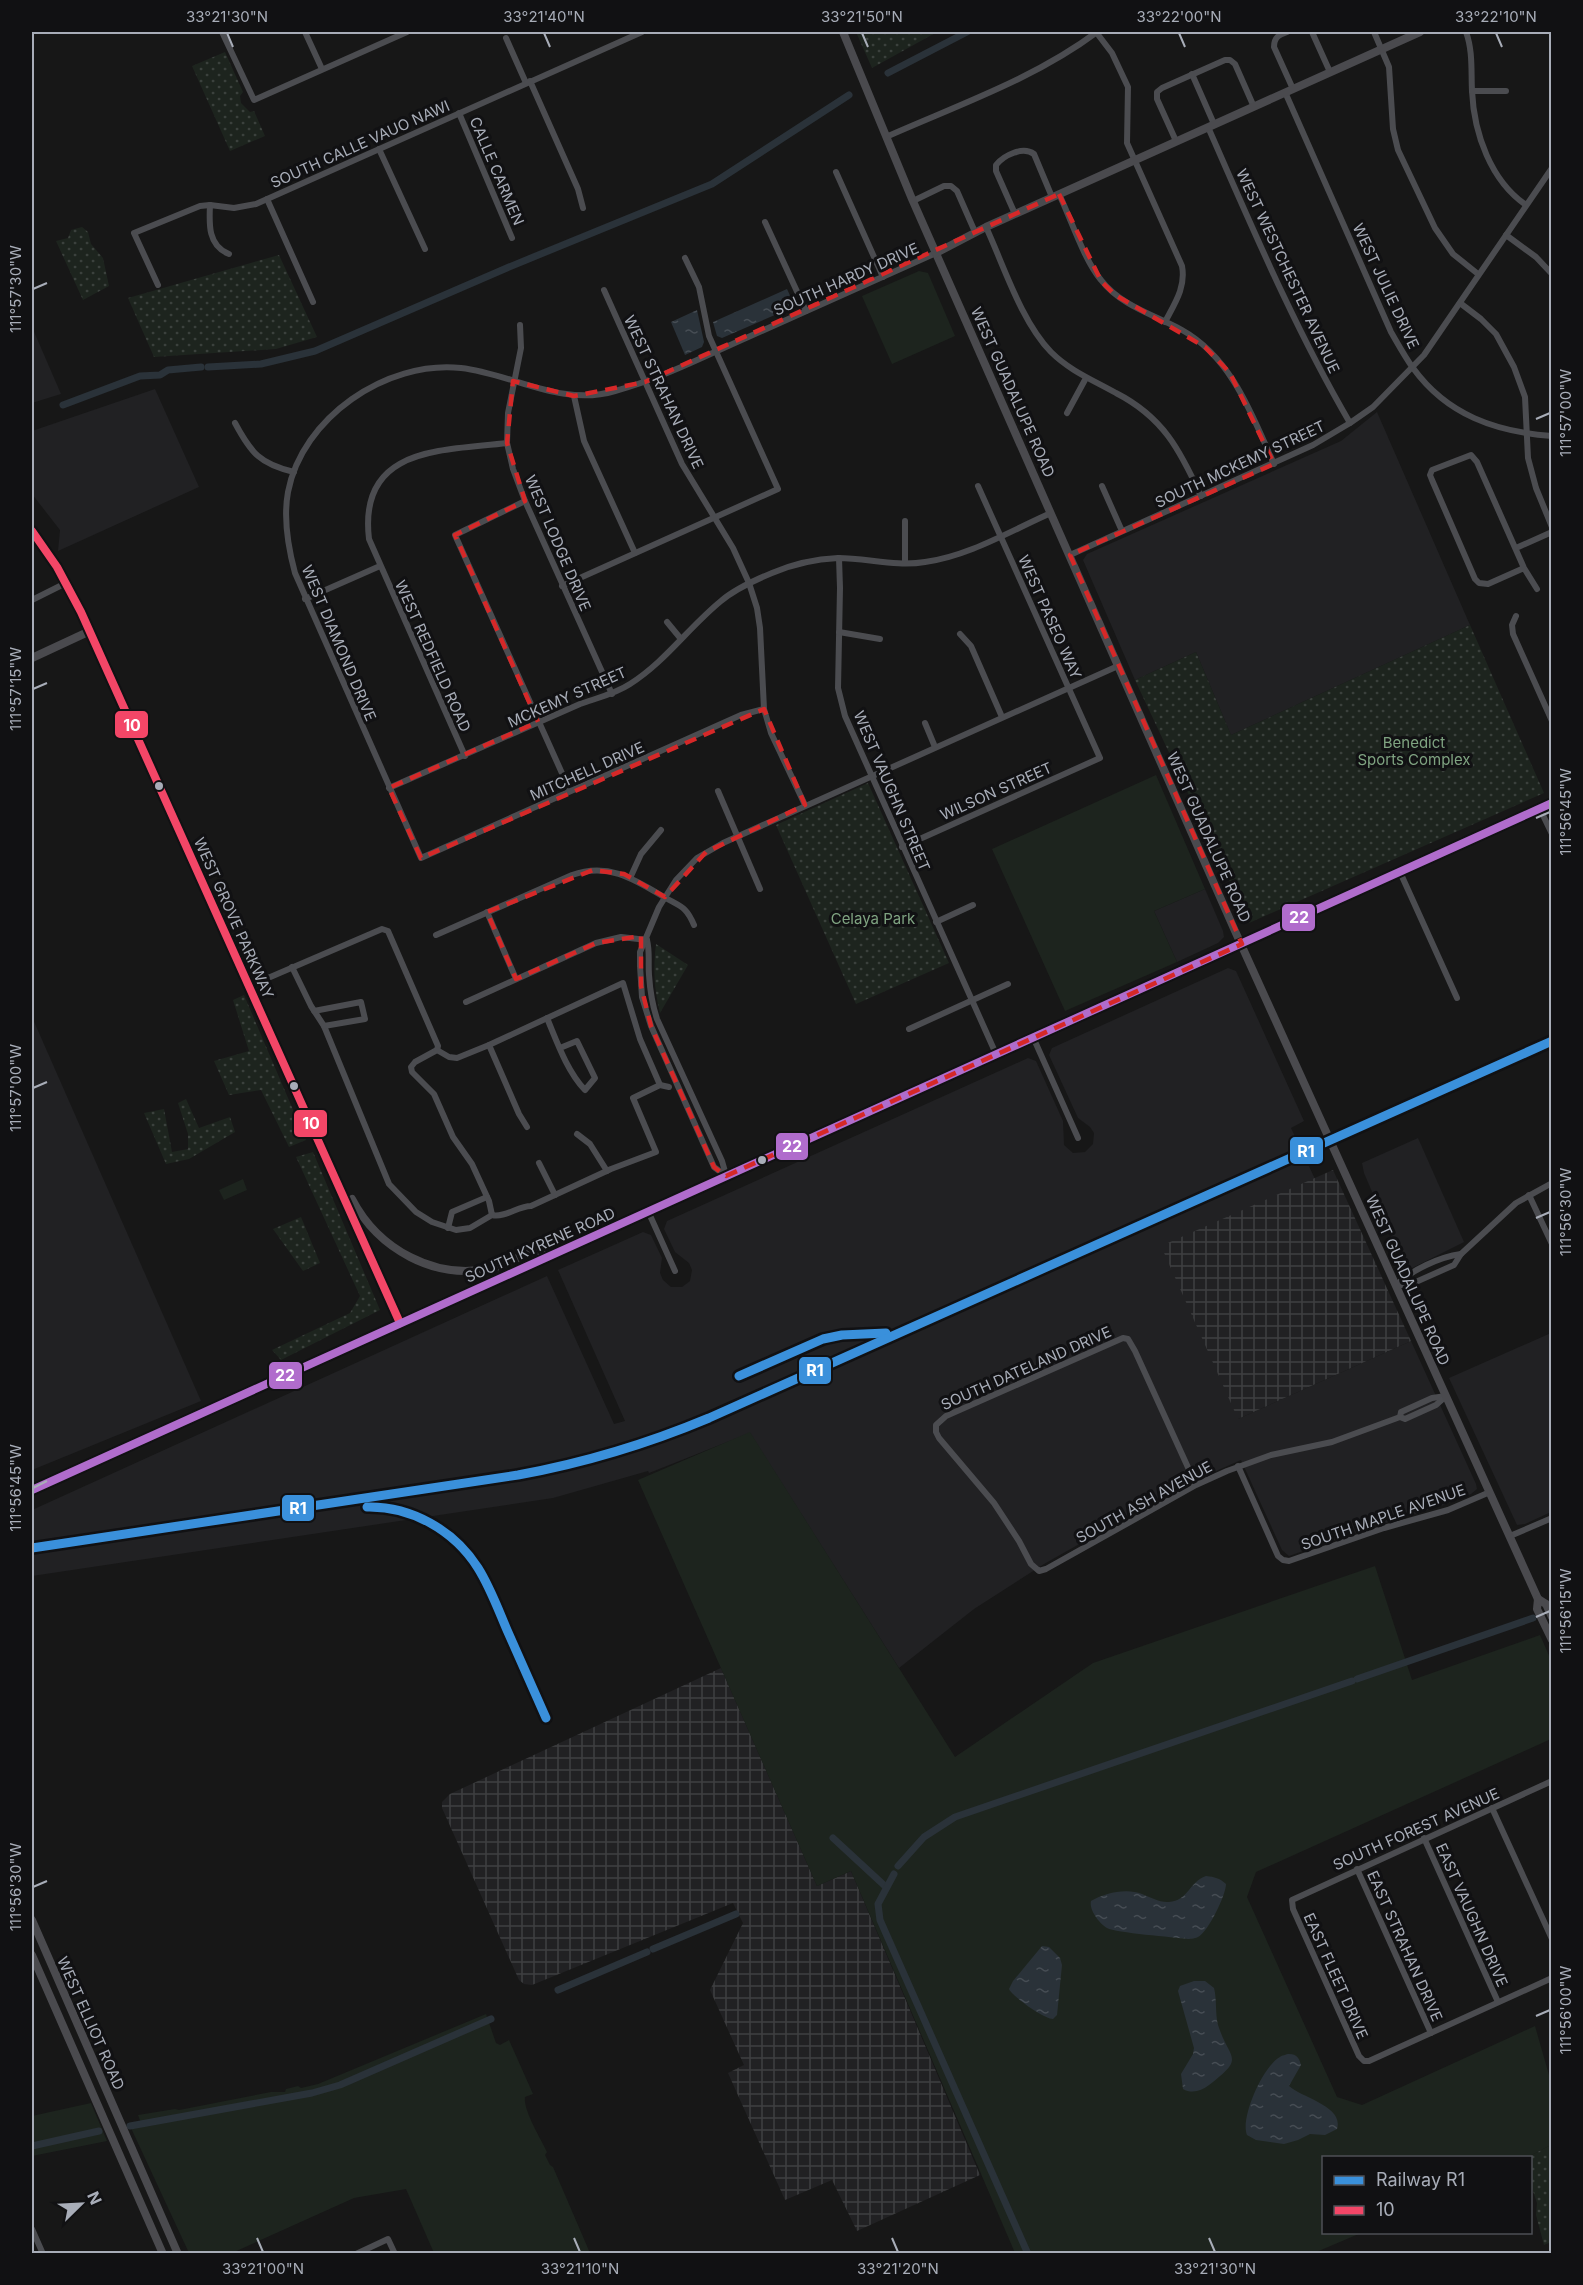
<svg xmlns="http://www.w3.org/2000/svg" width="1583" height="2285" viewBox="0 0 1583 2285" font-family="Inter,sans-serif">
  <defs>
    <pattern id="industrial-grid" width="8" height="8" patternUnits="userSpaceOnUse" patternTransform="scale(1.5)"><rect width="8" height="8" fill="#212123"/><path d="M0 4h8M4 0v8" fill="none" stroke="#3e3f41"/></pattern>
    <pattern id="park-dots" width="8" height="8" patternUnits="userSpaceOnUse" patternTransform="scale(1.5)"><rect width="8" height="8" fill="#1d241e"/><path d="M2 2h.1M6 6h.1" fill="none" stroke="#3b413d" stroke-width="1.8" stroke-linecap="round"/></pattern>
    <pattern id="water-ripples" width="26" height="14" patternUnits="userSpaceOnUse" patternTransform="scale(1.5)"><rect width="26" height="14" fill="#2a3239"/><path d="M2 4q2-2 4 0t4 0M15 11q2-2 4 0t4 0" fill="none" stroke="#464d54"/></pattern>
  </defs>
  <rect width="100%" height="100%" fill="#171717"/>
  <g fill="#212123">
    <polygon points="32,327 61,394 32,403"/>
    <polygon points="155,389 199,487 58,551 60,530 32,494 32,431"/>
    <polygon points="1377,412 1470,625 1231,735 1196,652 1135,680 1083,560 1087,554 1341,441"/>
    <polygon points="1205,889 1223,931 1224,937 1218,943 1177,962 1154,911"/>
    <polygon points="1228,968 1236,971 1304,1121 1291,1128 1315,1179 1238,1419 1411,1341 1476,1484 1477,1489 1471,1494 1444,1505 1366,1529 1289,1556 1282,1550 1241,1460 1182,1486 1044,1564 974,1609 899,1668 750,1433 649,1473 648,1471 553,1498 32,1576 32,1510 547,1276 614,1424 625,1421 558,1270 643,1232 651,1235 662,1258 660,1273 663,1280 671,1287 682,1287 690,1281 692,1270 689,1263 675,1252 664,1229 667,1221 1028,1058 1036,1061 1063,1121 1064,1145 1073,1153 1085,1152 1093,1144 1094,1133 1090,1127 1078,1118 1049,1055 1052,1048"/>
    <polygon points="32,1017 201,1401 32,1470"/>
    <polygon points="1418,1138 1464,1242 1406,1271 1364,1173 1362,1163"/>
    <polygon points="1551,1333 1551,1512 1525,1524 1517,1525 1449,1378"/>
  </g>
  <g fill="url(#industrial-grid)">
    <polygon points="1333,1170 1411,1341 1238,1419 1161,1246"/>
    <polygon points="721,1668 817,1886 851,1871 980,2175 857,2231 832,2180 785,2200 728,2073 744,2065 710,1990 743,1923 733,1903 532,1985 524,1984 519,1980 442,1808 442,1802 450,1794"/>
  </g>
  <g fill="#1d241e">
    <polygon points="919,271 928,273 955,336 892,364 862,296"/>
    <polygon points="1156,775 1205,889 1154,911 1177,962 1065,1011 992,849"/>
    <polygon points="243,1179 247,1190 224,1200 219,1190"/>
    <polygon points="750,1432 955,1757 1093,1663 1375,1566 1412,1680 1540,1635 1551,1660 1551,1739 1256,1872 1247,1897 1337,2097 1362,2105 1535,2026 1551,2082 1551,2145 1528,2157 1324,2158 1324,2232 1361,2233 1314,2253 1015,2253 851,1871 817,1886 638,1480"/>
    <path d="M486 2014 496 2043 500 2045 509 2040 533 2094 525 2097C523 2110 541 2139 547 2152L545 2155 550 2165 553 2167 590 2253H434L406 2189 354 2198 232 2253H189L131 2128 142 2126 138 2115 175 2109 179 2110 271 2092H285L286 2089 298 2086 301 2088 318 2084Z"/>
    <polygon points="91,2103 107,2141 32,2156 32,2116"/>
  </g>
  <g fill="url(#park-dots)">
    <polygon points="856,32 937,32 872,68"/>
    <polygon points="225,52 243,92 240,96 241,103 250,112 254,111 265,136 230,151 192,66"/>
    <polygon points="82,227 88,232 91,244 103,258 109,286 83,300 56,241 68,238 71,230"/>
    <polygon points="279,255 317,337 276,349 154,357 128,298"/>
    <polygon points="1470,625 1544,793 1249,923 1135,680 1196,652 1231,735"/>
    <polygon points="868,783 949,963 856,1004 776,825"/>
    <path d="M656 944 688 965 660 1013C654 989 653 968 656 944Z"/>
    <polygon points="244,995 306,1140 289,1147 261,1090 229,1095 214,1061 249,1051 233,1000"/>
    <polygon points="186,1099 199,1128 230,1117 235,1132 189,1159 166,1164 144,1113 164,1109 172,1152 188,1149 188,1134 178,1103"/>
    <polygon points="313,1152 380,1310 281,1360 272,1350 350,1313 360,1296 296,1157"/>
    <polygon points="301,1217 320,1263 303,1271 273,1229"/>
    <polygon points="1551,2145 1551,2242 1544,2245 1536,2215 1537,2203 1531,2185 1530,2158 1528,2157"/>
  </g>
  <g fill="url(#water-ripples)">
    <polygon points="787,289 793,302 791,308 722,338 717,336 713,322"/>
    <polygon points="697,310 704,342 702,347 685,355 671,322"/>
    <path d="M1206 1876C1215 1877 1219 1878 1226 1884 1226 1895 1208 1932 1198 1937 1197 1938 1190 1939 1188 1939 1174 1937 1116 1933 1107 1928 1099 1923 1089 1910 1091 1901 1105 1893 1126 1888 1142 1894 1150 1897 1160 1903 1169 1902 1188 1901 1189 1882 1206 1876Z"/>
    <path d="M1042 1946 1049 1947 1060 1958 1062 1965 1057 2015 1053 2019C1044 2019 1013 1997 1009 1989L1013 1981Z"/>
    <path d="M1194 1981H1205L1214 1988C1217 2000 1215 2013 1218 2025 1230 2062 1246 2056 1209 2085 1201 2091 1192 2094 1183 2089L1181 2074 1193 2054 1194 2048 1178 1991 1180 1986Z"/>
    <path d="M1289 2054C1297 2054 1299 2058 1301 2065L1289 2086C1302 2098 1344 2106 1337 2129L1325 2135 1310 2134 1298 2140 1284 2144 1256 2140 1247 2135C1240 2118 1263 2066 1280 2057 1281 2056 1287 2054 1289 2054Z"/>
  </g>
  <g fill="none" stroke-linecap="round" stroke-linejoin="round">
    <g stroke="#2a3239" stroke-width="7">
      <polyline points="888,73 967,32"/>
      <polyline points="208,367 261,364 315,351 509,267 712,184 849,95"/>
      <polyline points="63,405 140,376 160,375 168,370 201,367"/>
      <polyline points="1357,1679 1533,1618"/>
      <polyline points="833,1838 886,1887"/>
      <polyline points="898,1866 924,1837 955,1817 1352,1681"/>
      <polyline points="894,1874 878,1904 880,1920 1028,2254"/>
      <polyline points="653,1949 736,1914"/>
      <polyline points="558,1990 647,1952"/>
      <polyline points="130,2126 312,2093 340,2085 491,2019"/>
      <polyline points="32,2146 99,2131"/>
    </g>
    <g stroke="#4b4c50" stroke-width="6">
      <polyline points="222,32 254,100 407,32"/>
      <polyline points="305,32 322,69"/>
      <path d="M1096 32 1112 53 1128 87 1127 143 1182 266C1186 287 1175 303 1165 322"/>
      <path d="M1287 32C1279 35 1274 37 1274 47L1293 89"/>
      <polyline points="1312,32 1330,72"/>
      <polyline points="1374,32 1389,67 1393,129 1398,150 1435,228 1453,254 1478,274"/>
      <path d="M1466 32C1473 51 1471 71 1472 91 1474 134 1491 181 1526 205"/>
      <polyline points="506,38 526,83"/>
      <polyline points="1192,74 1214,124"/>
      <polyline points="530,81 578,189 583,208"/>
      <polyline points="1472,91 1506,91"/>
      <path d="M1285 92 1391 332C1398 344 1405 357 1413 368 1447 415 1496 432 1552 436"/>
      <polyline points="459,113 512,238"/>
      <path d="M1208 127C1252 227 1295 329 1350 423"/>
      <path d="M886 137C958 105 1034 79 1097 32"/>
      <polyline points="1176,141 1157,99 1157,92 1162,88 1225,60 1230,60 1235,64 1254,107"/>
      <polyline points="379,149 425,249"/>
      <polyline points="836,172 883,277"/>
      <path d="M1059 194C1071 219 1084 260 1101 280 1121 306 1155 315 1182 330 1232 358 1252 415 1274 464"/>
      <polyline points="267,199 313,302"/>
      <polyline points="913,201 944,186 951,186 957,191 975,232"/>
      <path d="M210 205C209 224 208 246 229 254"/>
      <path d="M1015 214 996 171V165C1004 155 1023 146 1034 154L1052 197"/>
      <polyline points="765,222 806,311"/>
      <path d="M986 227C1004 266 1021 321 1051 352 1070 371 1093 380 1116 393 1163 417 1180 450 1201 496"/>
      <polyline points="1506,235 1536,257 1552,274"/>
      <polyline points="158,285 134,233 200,206 210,205 234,208 256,204 642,32"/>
      <polyline points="604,290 682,464 733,548 749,583 757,608 760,628 764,709 771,733 805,805"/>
      <polyline points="1460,303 1481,319 1496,334 1514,367 1525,397 1528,458 1536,488 1552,527"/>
      <polyline points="520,325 521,348 508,413 507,443 513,469 525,501 612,694"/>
      <polyline points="574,396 584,441 635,553"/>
      <polyline points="1067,413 1086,378"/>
      <path d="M235 423C251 453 260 464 294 472"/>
      <polyline points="1102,486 1122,531"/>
      <polyline points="525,501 455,535 570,791"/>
      <polyline points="905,521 905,563"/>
      <polyline points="1516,548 1552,532"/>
      <polyline points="1070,555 1313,445 1350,423 1373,407 1424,355 1552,168"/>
      <polyline points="839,558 840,588 838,688 845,716 996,1054"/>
      <polyline points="1524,568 1488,584 1479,583 1475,579 1432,480 1430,475 1432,470 1471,455 1477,462 1524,568 1537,589"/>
      <polyline points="562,586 778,489 709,336 699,287 685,258"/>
      <polyline points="305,599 380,566"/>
      <polyline points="32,600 66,583"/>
      <polyline points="1516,616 1512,625 1513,634 1552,721"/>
      <polyline points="667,622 681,639"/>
      <polyline points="839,632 880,639"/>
      <polyline points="960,634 971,646 1002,717"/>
      <path d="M764 709 741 715 421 858 295 573C288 547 283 519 288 492 302 418 386 360 461 368 513 374 561 407 615 391 660 379 703 357 746 338 809 310 872 281 936 253"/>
      <polyline points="925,723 935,747"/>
      <path d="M465 756 369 539C358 446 442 451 507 443"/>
      <path d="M389 788 580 704C597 698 615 694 630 684 665 662 689 627 721 601 735 589 755 580 772 573 793 564 816 559 838 558 867 558 896 567 925 562 969 556 1010 531 1051 513"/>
      <polyline points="718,791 760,889"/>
      <polyline points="1540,809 1552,834"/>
      <polyline points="902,847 1100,758 978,486"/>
      <polyline points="1400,872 1457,998"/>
      <polyline points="631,876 641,854 661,830"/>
      <polyline points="487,912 516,979"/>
      <polyline points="936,922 973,905"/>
      <path d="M436 935 572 875C608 862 634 879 664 897 681 907 686 906 694 925"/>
      <path d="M647 940C650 952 648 962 649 975 650 990 652 1004 657 1019L722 1161 726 1175"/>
      <path d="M292 967 311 1006 324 1026 389 1184 416 1212 432 1222 456 1230 470 1228 492 1215C505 1218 518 1206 531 1206L611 1169 656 1152 633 1098 660 1085 669 1087"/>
      <polyline points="268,978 382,929 388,931 438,1046 437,1050 415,1062 411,1067 412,1072 434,1094 453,1137 472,1164 489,1201 492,1215"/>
      <polyline points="466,1002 596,943 621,937 647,940"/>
      <polyline points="314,1011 361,1002 365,1019 324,1026"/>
      <path d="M547 1018C557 1042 567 1071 585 1090L595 1078 577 1041 560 1048"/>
      <polyline points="909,1029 1008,984"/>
      <polyline points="1033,1037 1078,1138"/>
      <polyline points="489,1045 519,1114 527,1127"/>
      <polyline points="437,1050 449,1057 457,1058 489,1045 623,983 640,1039 660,1085"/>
      <polyline points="577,1134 590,1144 607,1171"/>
      <polyline points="539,1163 555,1195"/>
      <polyline points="726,1176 714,1167 651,1026 642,997 640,966 640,952 659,907 676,880 697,858 723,843 1118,666"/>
      <polyline points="1529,1195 1552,1244"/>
      <polyline points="648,1211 675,1271"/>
      <polyline points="448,1228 452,1212 487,1197"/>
      <polyline points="1396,1285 1409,1285 1454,1265 1461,1254 1516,1203 1552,1183"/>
      <path d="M1396 1285C1412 1270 1439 1257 1461 1254"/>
      <polyline points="1400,1417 1401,1412 1432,1398 1446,1396"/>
      <polyline points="1238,1466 1278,1556 1283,1560 1289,1561 1384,1528 1448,1510 1490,1492"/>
      <polyline points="1196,1485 1135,1351 1128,1339 1123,1338 946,1416 936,1425 936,1432 939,1438 994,1503 1019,1541 1031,1564 1039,1571 1046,1569 1196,1485 1227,1471 1271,1455 1332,1442 1400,1417 1405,1419 1436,1405 1446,1396"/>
      <polyline points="1510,1536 1552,1518"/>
      <polyline points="1552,1781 1292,1900 1293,1909 1359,2056 1364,2061 1369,2061 1552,1978"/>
      <polyline points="1492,1808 1552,1939"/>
      <polyline points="1424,1838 1498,2002"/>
      <polyline points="1357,1869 1431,2033"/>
      <polyline points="32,2229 43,2254"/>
      <polyline points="356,2254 388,2239 395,2254"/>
      <polyline points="1410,2254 1414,2254"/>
    </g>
    <g stroke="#4a4a4e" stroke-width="8">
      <polyline points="843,32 912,199 1235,931 1538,1599 1537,1609 1552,1640"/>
      <polyline points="936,253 986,227 1420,32"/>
      <polyline points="32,531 57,567 81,612 400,1323"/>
      <polyline points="32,658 90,631"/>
      <path d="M352 1199C378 1249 435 1281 492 1268 507 1265 521 1254 535 1252 541 1251 548 1252 554 1252"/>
      <polyline points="32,1490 1552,803"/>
      <polyline points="1538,1599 1546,1604 1552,1617"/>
      <polyline points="32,1920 178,2254"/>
      <polyline points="32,1955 163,2254"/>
    </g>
    <g stroke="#111113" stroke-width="12">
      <polyline id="bus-1" points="32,531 57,567 81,612 400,1323"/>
    </g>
    <g stroke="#111113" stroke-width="12">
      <polyline id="bus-2" points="32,1490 1552,803"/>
    </g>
    <use href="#bus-1" stroke="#f34667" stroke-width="8"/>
    <use href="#bus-2" stroke="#b06ccc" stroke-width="8"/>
    <g stroke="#111113" stroke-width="14">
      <g id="rail-1">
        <polyline points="739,1376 823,1339 842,1335 886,1333"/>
        <path d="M367 1507C411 1506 454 1530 478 1568 490 1587 498 1609 507 1630 520 1659 533 1688 546 1718"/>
        <path d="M32 1548 518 1475C584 1463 647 1444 709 1418L1552 1041"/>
      </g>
    </g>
    <use href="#rail-1" stroke="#3a90db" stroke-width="9"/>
  </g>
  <path fill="none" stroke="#d62828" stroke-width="4.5" stroke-dasharray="12 8" stroke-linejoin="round" d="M1059 194 1101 281 1115 295 1205 347 1230 373 1274 464 1070 555 1242 944 726 1176 714 1167 651 1026 641 986V936L596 943 516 979 487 912 593 870 624 874 665 897 706 852 805 805 764 709 421 858 389 788 538 722 455 535 525 501 507 443 513 381 574 396 645 382Z"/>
  <path fill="none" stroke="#a8adb8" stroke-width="2" d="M227 33 233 47M544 33 550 47M862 33 868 47M1179 33 1185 47M1496 33 1502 47M33 289 47 283M1536 419 1550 413M33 689 47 683M1536 818 1550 812M33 1088 47 1082M1536 1218 1550 1212M33 1488 47 1481M1536 1617 1550 1611M33 1887 47 1881M1536 2016 1550 2010M257 2238 263 2252M574 2238 580 2252M892 2238 898 2252M1209 2238 1215 2252"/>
  <g fill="#a8adb8" stroke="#111113" stroke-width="2">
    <circle cx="159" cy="786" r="5"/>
    <circle cx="294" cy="1086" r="5"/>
    <circle cx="762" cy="1160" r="5"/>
  </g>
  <g text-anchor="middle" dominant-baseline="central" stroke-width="6" stroke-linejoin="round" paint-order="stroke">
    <g font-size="15" fill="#a8adb8" stroke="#111113">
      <text transform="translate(360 144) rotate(-24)">SOUTH CALLE VAUO NAWI</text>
      <text transform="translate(497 171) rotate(67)">CALLE CARMEN</text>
      <text transform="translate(1288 271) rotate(65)">WEST WESTCHESTER AVENUE</text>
      <text transform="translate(846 279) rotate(-24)">SOUTH HARDY DRIVE</text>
      <text transform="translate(1386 286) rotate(65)">WEST JULIE DRIVE</text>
      <text transform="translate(664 392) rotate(65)">WEST STRAHAN DRIVE</text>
      <text transform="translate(1013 392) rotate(66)">WEST GUADALUPE ROAD</text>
      <text transform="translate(1240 464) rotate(-25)">SOUTH MCKEMY STREET</text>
      <text transform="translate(558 543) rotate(67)">WEST LODGE DRIVE</text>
      <text transform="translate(1050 617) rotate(66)">WEST PASEO WAY</text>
      <text transform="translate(339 643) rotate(67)">WEST DIAMOND DRIVE</text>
      <text transform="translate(433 656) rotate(66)">WEST REDFIELD ROAD</text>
      <text transform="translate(567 697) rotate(-24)">MCKEMY STREET</text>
      <text transform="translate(587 771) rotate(-24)">MITCHELL DRIVE</text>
      <text transform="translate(892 791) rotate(67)">WEST VAUGHN STREET</text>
      <text transform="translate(996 791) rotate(-24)">WILSON STREET</text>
      <text transform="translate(1209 837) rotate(66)">WEST GUADALUPE ROAD</text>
      <text transform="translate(234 918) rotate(66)">WEST GROVE PARKWAY</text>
      <text transform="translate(540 1245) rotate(-24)">SOUTH KYRENE ROAD</text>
      <text transform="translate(1408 1280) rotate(66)">WEST GUADALUPE ROAD</text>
      <text transform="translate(1026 1368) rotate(-24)">SOUTH DATELAND DRIVE</text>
      <text transform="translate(1144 1502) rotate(-29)">SOUTH ASH AVENUE</text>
      <text transform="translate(1383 1517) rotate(-19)">SOUTH MAPLE AVENUE</text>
      <text transform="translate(1416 1829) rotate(-24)">SOUTH FOREST AVENUE</text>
      <text transform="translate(1472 1915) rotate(66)">EAST VAUGHN DRIVE</text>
      <text transform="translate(1405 1946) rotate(66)">EAST STRAHAN DRIVE</text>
      <text transform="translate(1336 1976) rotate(66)">EAST FLEET DRIVE</text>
      <text transform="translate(91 2023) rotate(66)">WEST ELLIOT ROAD</text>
    </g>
    <g font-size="15" fill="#7fa381" stroke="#111113">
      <text x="1414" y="742">Benedict<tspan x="1414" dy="17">Sports Complex</tspan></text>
      <text x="873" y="918">Celaya Park</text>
    </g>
  </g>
  <g stroke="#111113" stroke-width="2">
    <rect x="114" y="710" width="35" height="29" rx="6" fill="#f34667"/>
    <rect x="1281" y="903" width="35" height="29" rx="6" fill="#b06ccc"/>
    <rect x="293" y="1109" width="35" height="29" rx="6" fill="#f34667"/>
    <rect x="775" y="1132" width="34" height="29" rx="6" fill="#b06ccc"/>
    <rect x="1289" y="1136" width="35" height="29" rx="6" fill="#3a90db"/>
    <rect x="798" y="1356" width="34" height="29" rx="6" fill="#3a90db"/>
    <rect x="268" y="1361" width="35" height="29" rx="6" fill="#b06ccc"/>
    <rect x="281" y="1494" width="34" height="28" rx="6" fill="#3a90db"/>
  </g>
  <g font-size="16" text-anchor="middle" font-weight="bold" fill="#fff">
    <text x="132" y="731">10</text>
    <text x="1299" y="923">22</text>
    <text x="311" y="1129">10</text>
    <text x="792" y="1152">22</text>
    <text x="1306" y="1157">R1</text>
    <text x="815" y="1376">R1</text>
    <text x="285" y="1381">22</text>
    <text x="298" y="1514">R1</text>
  </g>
  <rect width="1583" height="2285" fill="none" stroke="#111113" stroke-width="66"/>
  <rect x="1322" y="2156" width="210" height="78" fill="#111113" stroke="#4d4f55" stroke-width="1.5"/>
  <rect x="1334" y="2176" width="30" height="9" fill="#3a90db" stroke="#4d4f55" stroke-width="1.5"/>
  <text x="1376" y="2186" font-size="18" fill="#a8adb8">Railway R1</text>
  <rect x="1334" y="2206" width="30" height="9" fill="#f34667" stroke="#4d4f55" stroke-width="1.5"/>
  <text x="1376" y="2216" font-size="18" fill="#a8adb8">10</text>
  <g transform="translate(81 2204) rotate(66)" stroke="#111113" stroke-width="4.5" paint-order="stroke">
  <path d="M0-4.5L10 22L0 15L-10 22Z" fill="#a8adb8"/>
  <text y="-9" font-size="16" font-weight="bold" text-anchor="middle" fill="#a8adb8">N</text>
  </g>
  <rect x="33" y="33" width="1517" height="2219" fill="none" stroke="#a8adb8" stroke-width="2"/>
  <g font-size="15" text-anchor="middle" fill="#a8adb8">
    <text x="227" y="22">33°21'30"N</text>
    <text x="544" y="22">33°21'40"N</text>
    <text x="862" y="22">33°21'50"N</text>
    <text x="1179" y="22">33°22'00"N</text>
    <text x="1496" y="22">33°22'10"N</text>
    <text transform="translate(16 289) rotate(-90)" y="5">111°57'30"W</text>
    <text transform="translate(1566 413) rotate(-90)" y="5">111°57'00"W</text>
    <text transform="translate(16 689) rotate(-90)" y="5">111°57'15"W</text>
    <text transform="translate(1566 812) rotate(-90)" y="5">111°56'45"W</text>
    <text transform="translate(16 1088) rotate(-90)" y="5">111°57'00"W</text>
    <text transform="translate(1566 1212) rotate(-90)" y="5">111°56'30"W</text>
    <text transform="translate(16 1488) rotate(-90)" y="5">111°56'45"W</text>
    <text transform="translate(1566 1611) rotate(-90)" y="5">111°56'15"W</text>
    <text transform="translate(16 1887) rotate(-90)" y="5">111°56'30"W</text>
    <text transform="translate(1566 2010) rotate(-90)" y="5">111°56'00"W</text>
    <text x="263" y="2274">33°21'00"N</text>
    <text x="580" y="2274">33°21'10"N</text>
    <text x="898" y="2274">33°21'20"N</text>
    <text x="1215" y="2274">33°21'30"N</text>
  </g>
</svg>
